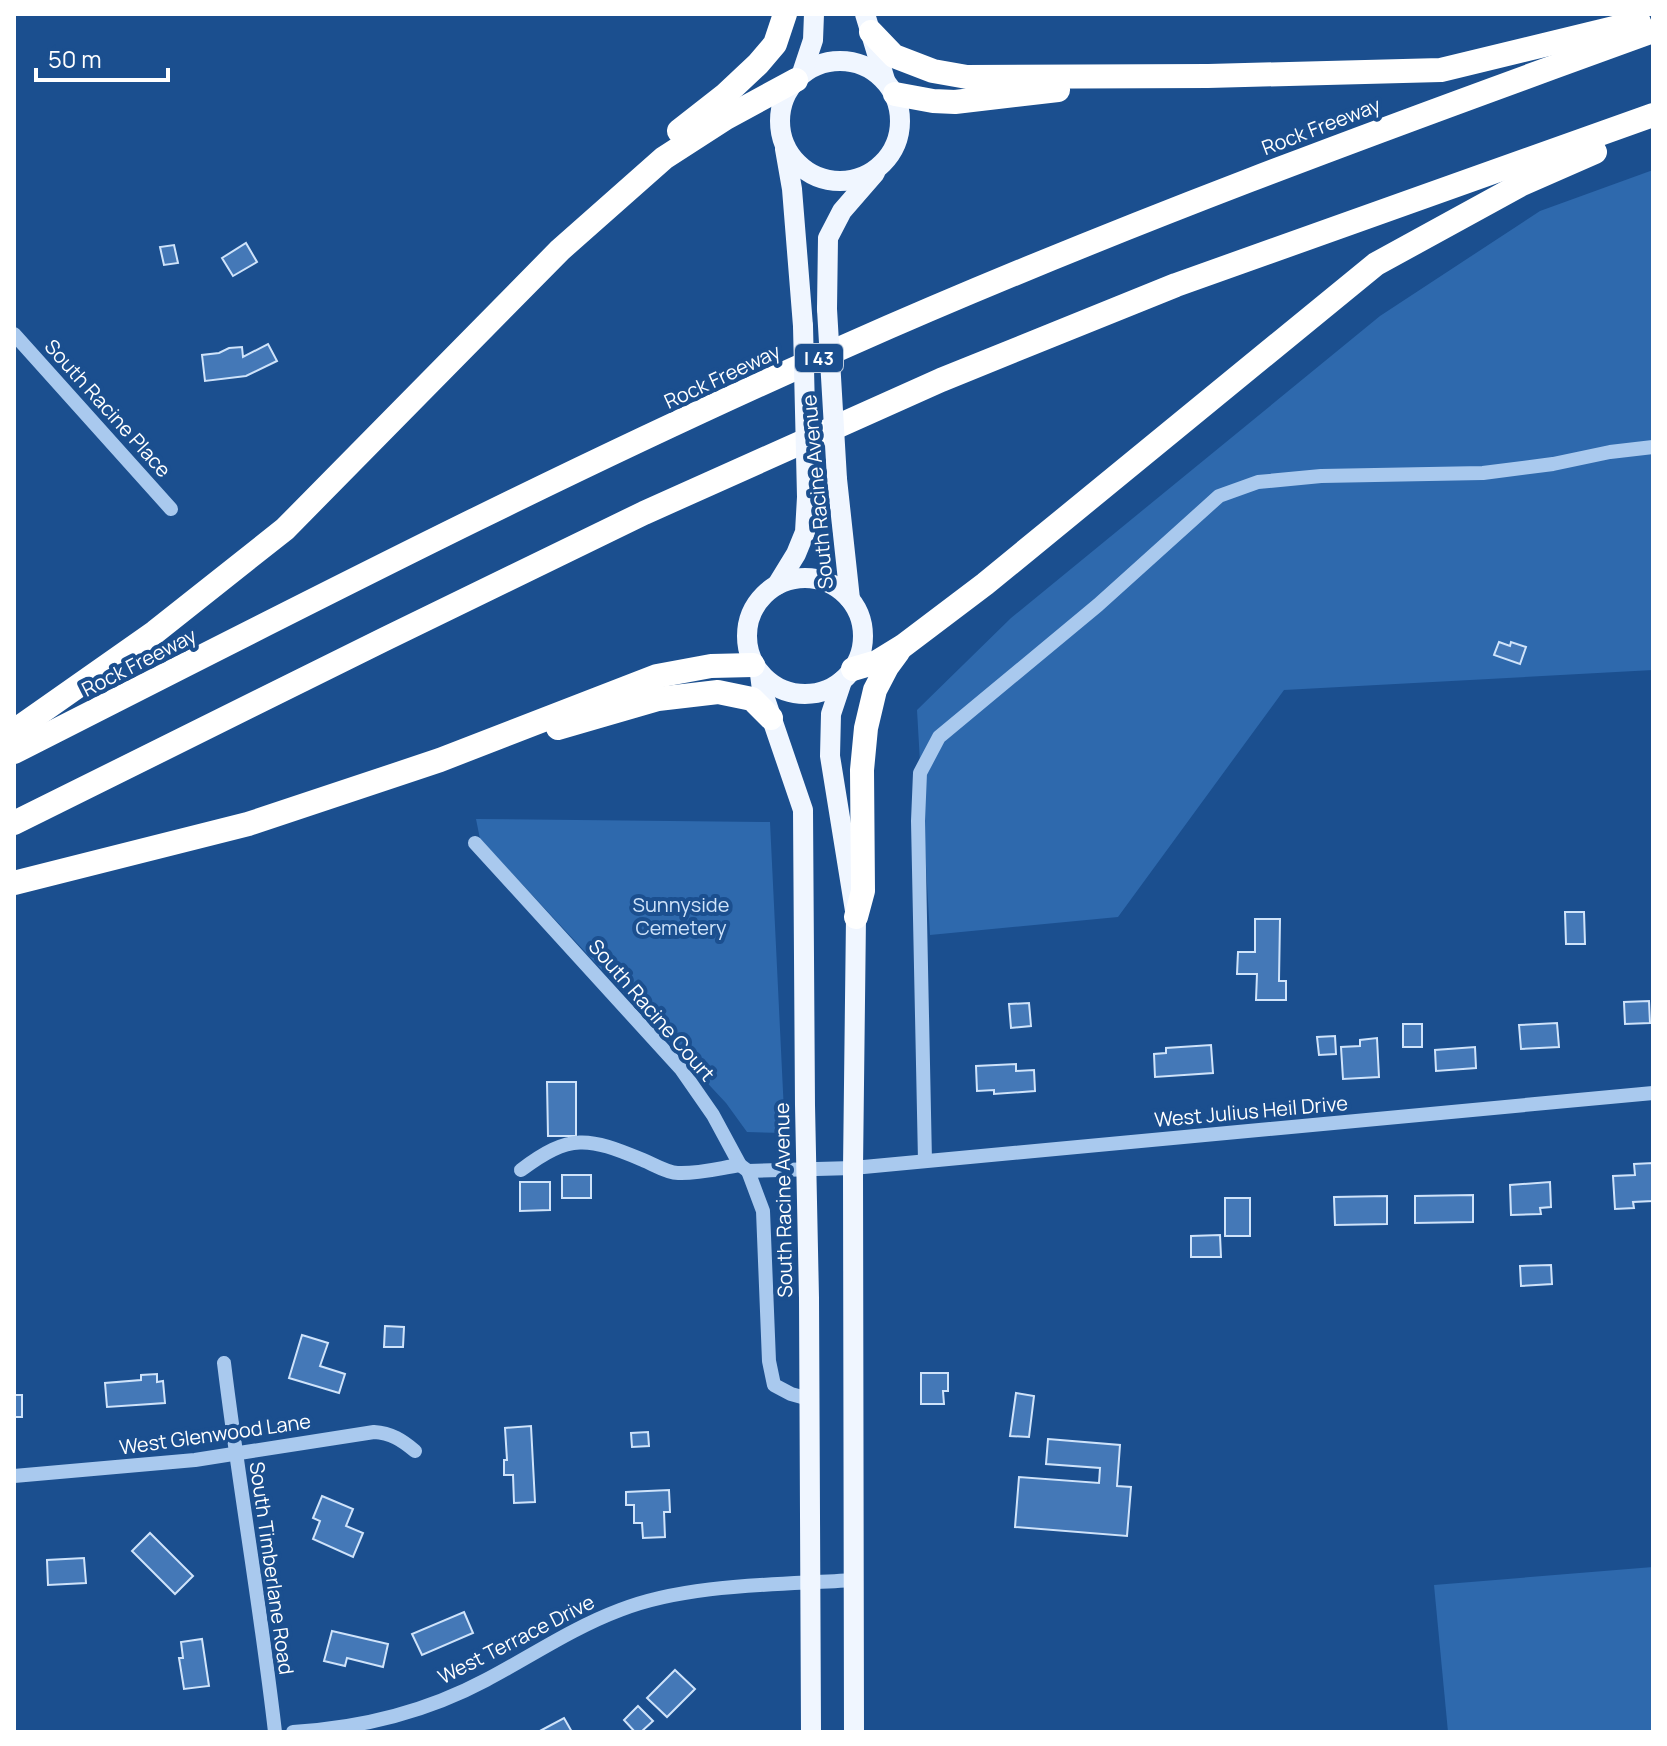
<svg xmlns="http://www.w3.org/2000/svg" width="1667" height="1746" viewBox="0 0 1667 1746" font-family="Manrope,sans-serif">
  <rect width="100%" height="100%" fill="#1b4f8f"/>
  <g fill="#2e69ad">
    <polygon points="1653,170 1653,670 1284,690 1118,917 930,935 917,710 1011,618 1380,316 1540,211"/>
    <polygon points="476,819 770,822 785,1133 747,1132 726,1103 480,839"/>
    <polygon points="1653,1567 1653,1732 1448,1732 1434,1585"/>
  </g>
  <g fill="#4478b7" stroke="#cfe3fa" stroke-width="2">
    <polygon points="246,243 257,262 233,276 222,258"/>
    <polygon points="174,245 178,263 164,265 160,247"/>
    <polygon points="268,344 277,361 246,376 205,381 202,355 219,353 229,348 242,347 243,357"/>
    <polygon points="1499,642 1510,646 1511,642 1526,647 1520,664 1494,655"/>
    <polygon points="1565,912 1584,912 1585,944 1566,944"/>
    <polygon points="1255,919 1280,919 1279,981 1286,981 1286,1000 1256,1000 1257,974 1237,974 1238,952 1255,952"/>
    <polygon points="1649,1001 1650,1023 1625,1024 1624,1002"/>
    <polygon points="1029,1003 1031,1026 1011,1028 1009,1004"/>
    <polygon points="1557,1023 1559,1047 1521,1049 1519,1025"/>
    <rect x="1403" y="1024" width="19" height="23"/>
    <polygon points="1335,1036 1336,1054 1319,1055 1317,1037"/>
    <polygon points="1377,1038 1379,1077 1343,1079 1341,1047 1360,1046 1360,1040"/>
    <polygon points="1211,1045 1213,1073 1155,1077 1154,1054 1166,1053 1166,1048"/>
    <polygon points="1475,1047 1476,1068 1436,1071 1435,1050"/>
    <polygon points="1016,1064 1016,1071 1034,1070 1035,1091 994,1094 994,1090 977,1091 976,1066"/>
    <polygon points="547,1082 576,1082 576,1136 548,1136"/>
    <polygon points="1653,1163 1653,1201 1633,1202 1634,1208 1615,1209 1613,1176 1635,1175 1634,1164"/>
    <rect x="562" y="1175" width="29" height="23"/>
    <polygon points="520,1182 550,1182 550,1210 520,1211"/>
    <polygon points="1550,1182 1551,1207 1540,1208 1541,1214 1511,1215 1510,1185"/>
    <polygon points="1473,1195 1473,1222 1415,1223 1415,1196"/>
    <polygon points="1387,1196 1387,1224 1335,1225 1334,1197"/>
    <rect x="1225" y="1198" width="25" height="38"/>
    <polygon points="1220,1235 1221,1257 1191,1257 1191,1236"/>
    <polygon points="1551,1265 1552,1284 1521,1286 1520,1266"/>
    <polygon points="385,1326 404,1327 403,1347 384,1347"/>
    <polygon points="302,1335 328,1343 320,1366 345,1374 339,1393 289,1378"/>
    <polygon points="921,1373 948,1373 948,1391 943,1391 944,1404 921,1404"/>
    <polygon points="157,1374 157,1382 163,1381 165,1403 107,1407 105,1383 141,1380 141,1375"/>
    <polygon points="1016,1393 1034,1396 1029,1437 1010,1436"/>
    <rect x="14" y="1395" width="8" height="22"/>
    <polygon points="531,1426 535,1502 514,1503 513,1475 504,1475 504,1460 507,1460 505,1428"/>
    <polygon points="648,1432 649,1446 632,1447 631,1433"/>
    <polygon points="1048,1439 1120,1445 1117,1486 1131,1487 1127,1536 1015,1527 1019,1477 1099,1483 1100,1468 1046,1464"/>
    <polygon points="669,1490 670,1512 664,1512 665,1537 643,1538 642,1523 634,1523 634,1505 626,1505 626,1492"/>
    <polygon points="322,1496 353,1509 346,1526 363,1533 353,1557 313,1539 320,1521 313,1518"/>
    <polygon points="150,1533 193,1576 175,1594 132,1551"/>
    <polygon points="84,1558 86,1583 48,1585 47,1560"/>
    <polygon points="464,1612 473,1633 422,1655 412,1634"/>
    <polygon points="332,1631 388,1644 383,1667 347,1658 345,1666 324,1661"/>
    <polygon points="202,1639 209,1686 184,1689 179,1658 183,1658 181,1642"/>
    <polygon points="675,1670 695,1689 667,1717 647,1698"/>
    <polygon points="638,1706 653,1721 641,1732 635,1732 624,1720"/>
    <polygon points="564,1718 572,1732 538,1732"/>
  </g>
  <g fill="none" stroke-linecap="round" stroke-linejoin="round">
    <g stroke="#a9c9ee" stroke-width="14">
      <polyline points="14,334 171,509"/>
      <polyline points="475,843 681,1069 713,1115 740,1165 748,1171 853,1168 1653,1093"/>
      <polyline points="925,1161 918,821 920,773 939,737 1098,605 1219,496 1258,482 1321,476 1483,473 1553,464 1610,452 1653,447"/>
      <path d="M521 1170C570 1133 588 1137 643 1160 653 1164 667 1173 678 1173 698 1174 720 1168 740 1165"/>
      <polyline points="748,1171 763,1211 769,1361 774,1385 791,1394 809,1399"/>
      <path d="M224 1363C239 1486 261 1609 275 1732"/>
      <path d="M14 1476 195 1460 374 1432C391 1433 402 1440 415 1451"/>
      <path d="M293 1732C361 1728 426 1712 486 1680 530 1657 572 1628 620 1610 688 1583 781 1585 854 1580"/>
    </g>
    <g stroke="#f0f6ff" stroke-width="20">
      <polyline points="865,14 885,80"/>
      <circle cx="840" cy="121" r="60"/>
      <polyline points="802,73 813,40 814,14"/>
      <polyline points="785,149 792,189 803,326"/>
      <polyline points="827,309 828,238 842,211 875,173"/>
      <polyline points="837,479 850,599"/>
      <circle cx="805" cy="636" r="58"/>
      <polyline points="777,585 796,554 805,532 807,497"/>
      <polyline points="760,674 762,690 803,810 805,1105 809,1298 811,1732"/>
      <polyline points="842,681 831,714 830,756 856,917 853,1168 854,1732"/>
    </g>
    <g stroke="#fff" stroke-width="24">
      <polyline points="871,32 894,56 933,71 967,77 1208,76 1441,70 1639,22"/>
      <polyline points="895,94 933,101 955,102 1058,90"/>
      <polyline points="679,131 725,95 758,64 775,44 785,14"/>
      <polyline points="853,669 877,662 903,646 985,584 1376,264 1522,184 1595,152"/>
      <polyline points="558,728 658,699 718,692 752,699 771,718"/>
      <polyline points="14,731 155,632 285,529 560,250 664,158 726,118 796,80"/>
      <path d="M14 752C290 612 564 470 848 345 1112 228 1382 129 1653 31"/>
      <polyline points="14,823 385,639 644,513 941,380 1176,285 1653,115"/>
      <polyline points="14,883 248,824 440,760 657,676 711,666 753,665"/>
      <polyline points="856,917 863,891 862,770 866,728 875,690 887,667 898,652"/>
    </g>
    <g stroke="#f0f6ff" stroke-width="20">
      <polyline points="827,309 837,479"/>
      <polyline points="803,326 807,497"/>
    </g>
  </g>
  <g text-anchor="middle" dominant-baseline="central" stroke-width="8" stroke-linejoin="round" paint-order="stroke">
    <rect fill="#1b4f8f" stroke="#bbcadd" stroke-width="2" x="795" y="344" width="48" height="28" rx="6"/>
    <g font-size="18" font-weight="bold" fill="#fff">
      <text x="819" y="358">I 43</text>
    </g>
    <g font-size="20" fill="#fff" stroke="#1b4f8f">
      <text transform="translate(1321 126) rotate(-21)">Rock Freeway</text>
      <text transform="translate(722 376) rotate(-25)">Rock Freeway</text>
      <text transform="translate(108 408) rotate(48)">South Racine Place</text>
      <text transform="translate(817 492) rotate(-95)">South Racine Avenue</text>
      <text transform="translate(139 662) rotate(-27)">Rock Freeway</text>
      <text transform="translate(652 1010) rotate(49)">South Racine Court</text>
      <text transform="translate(1251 1111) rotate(-5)">West Julius Heil Drive</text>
      <text transform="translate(783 1200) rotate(-91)">South Racine Avenue</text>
      <text transform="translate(215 1434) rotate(-8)">West Glenwood Lane</text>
      <text transform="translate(272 1568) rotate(82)">South Timberlane Road</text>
      <text transform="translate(516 1639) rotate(-27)">West Terrace Drive</text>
    </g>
    <g font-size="20" fill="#cfe3fa" stroke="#1b4f8f">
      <text x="681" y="904">Sunnyside<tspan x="681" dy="23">Cemetery</tspan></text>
    </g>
  </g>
  <rect width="1667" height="1746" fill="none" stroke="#ffffff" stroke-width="32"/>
  <path d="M36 68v12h132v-12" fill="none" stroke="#ffffff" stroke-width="4"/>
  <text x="48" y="68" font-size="24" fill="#ffffff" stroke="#1b4f8f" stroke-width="6" paint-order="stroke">50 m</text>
</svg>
